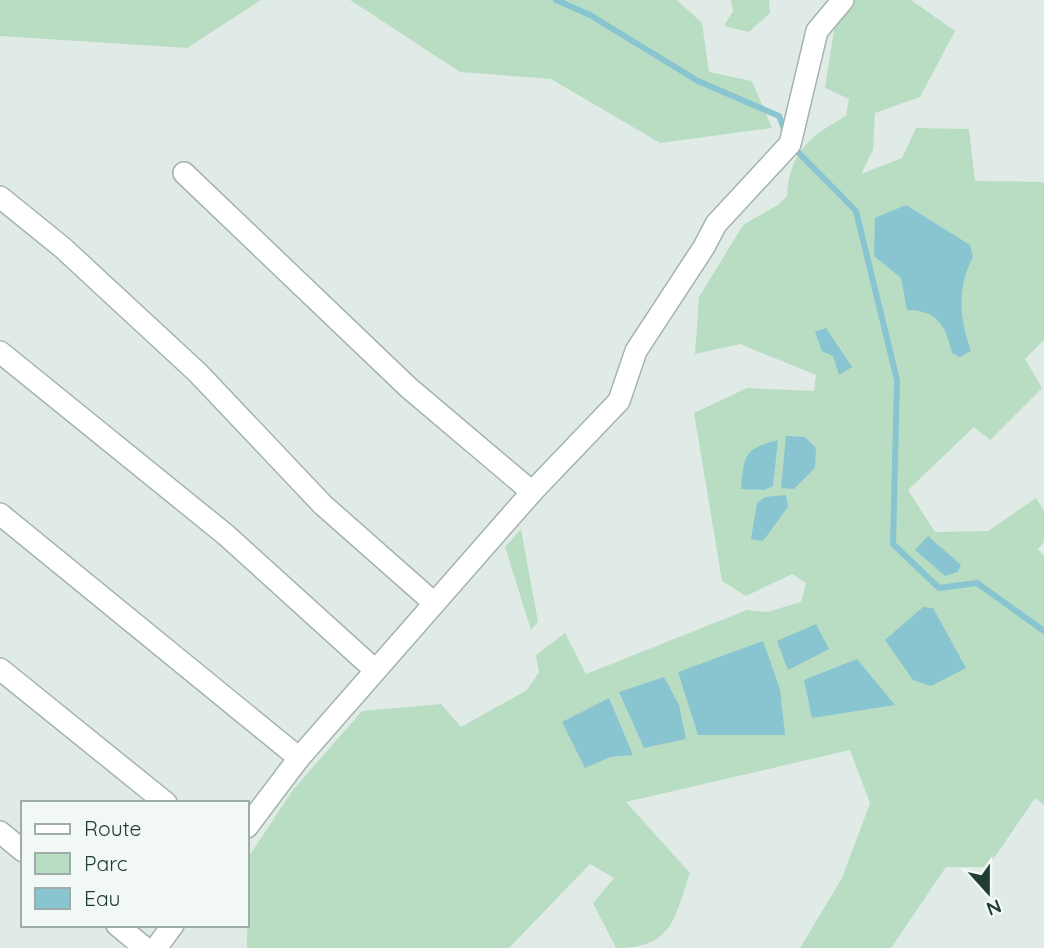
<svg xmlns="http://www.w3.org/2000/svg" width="1044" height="948" viewBox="0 0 1044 948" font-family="Quicksand,sans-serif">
  <rect width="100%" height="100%" fill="#e0ebe7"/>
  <g fill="#b9ddc3">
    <polygon points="0,0 261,0 187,48 0,36"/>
    <polygon points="350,0 677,0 702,23 709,72 752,81 772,128 660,143 551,79 460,72"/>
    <polygon points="731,0 769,0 770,13 749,32 724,26 733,11"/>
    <path d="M850 0H911L955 31 920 97 875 113 873 150 861 174 902 158 916 128 969 129 975 181 1044 182V340L1025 359 1042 388 990 440 974 427 908 490 935 532 988 531 1036 498 1044 511V542L1038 549 1044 556V805L1035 798 988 867H946L891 948H800L842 878 870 803 850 750 626 802 690 873C674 919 673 948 616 948L593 903 614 878 590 864 509 948H247L248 858 292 791 362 711 441 704 461 727 527 690 539 672 536 655 565 633 586 674 747 610 767 612 801 602 806 583 792 574 746 596 722 581 694 413 747 388 814 391 816 375 740 344 695 354 699 297 743 225 778 205 787 196C790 151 809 137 846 116L849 99 825 88 837 11Z"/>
    <polygon points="521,529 538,622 531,630 505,547"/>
  </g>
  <g fill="#88c5d1">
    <path d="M906 205 970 245 973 257C957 289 959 316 971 351L960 357 952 353C946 326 937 310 907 310L901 278 874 256 875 218Z"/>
    <polygon points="826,328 852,367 839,375 833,356 822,351 815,332"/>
    <polygon points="786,436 805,437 816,448 815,468 794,489 781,488"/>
    <path d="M778 440 773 486 764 490 741 489C744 456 743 449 778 440Z"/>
    <polygon points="786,495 788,507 763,541 751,539 757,503 765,497"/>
    <polygon points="928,536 961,565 957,572 945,576 915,550"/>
    <polygon points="923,607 933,608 966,668 931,686 913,680 885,640"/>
    <polygon points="816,624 829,649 788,670 777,641"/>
    <polygon points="763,641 780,689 785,735 698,735 678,672"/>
    <polygon points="857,659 895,705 812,718 804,680"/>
    <polygon points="664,677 679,705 686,739 644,748 619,692"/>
    <polygon points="609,698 633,755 610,757 585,768 562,722"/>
  </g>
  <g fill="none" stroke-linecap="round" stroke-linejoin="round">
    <g stroke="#88c5d1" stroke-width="6">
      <polyline points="556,0 590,15 698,81 779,116 786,134"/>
      <polyline points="793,147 856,211 897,380 893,544 939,588 977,583 1044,631"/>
    </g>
    <g stroke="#a3b3ae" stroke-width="24">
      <g id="street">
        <polyline points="184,173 409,388 532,492"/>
        <polyline points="0,197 63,248 198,373 323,505 434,603"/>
        <polyline points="0,352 226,535 375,670"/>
        <polyline points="0,514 299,758"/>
        <polyline points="0,669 166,803"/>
        <polyline points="247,827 299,758 532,492 619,401 636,351 704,247 716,224 790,144 817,31 843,0"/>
        <polyline points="0,832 23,851"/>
        <polyline points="117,925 145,948"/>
        <polyline points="156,948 173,925"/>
      </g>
    </g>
    <use href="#street" stroke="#fff" stroke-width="21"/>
  </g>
  <rect x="21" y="801" width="228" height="126" fill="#f1f8f5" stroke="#9eada8" stroke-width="2"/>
  <rect x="35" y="824" width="35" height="10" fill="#ffffff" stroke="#9eada8" stroke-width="2"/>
  <text x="84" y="836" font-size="21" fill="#213c35">Route</text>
  <rect x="35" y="853" width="35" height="21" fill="#b9ddc3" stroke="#9eada8" stroke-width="2"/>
  <text x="84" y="871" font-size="21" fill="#213c35">Parc</text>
  <rect x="35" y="888" width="35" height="21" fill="#88c5d1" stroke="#9eada8" stroke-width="2"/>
  <text x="84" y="906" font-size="21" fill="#213c35">Eau</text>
  <g transform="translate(988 892) rotate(159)" stroke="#f1f8f5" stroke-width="5" paint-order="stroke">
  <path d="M0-5L12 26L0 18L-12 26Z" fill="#213c35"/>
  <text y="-10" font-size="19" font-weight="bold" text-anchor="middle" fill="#213c35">N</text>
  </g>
</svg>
